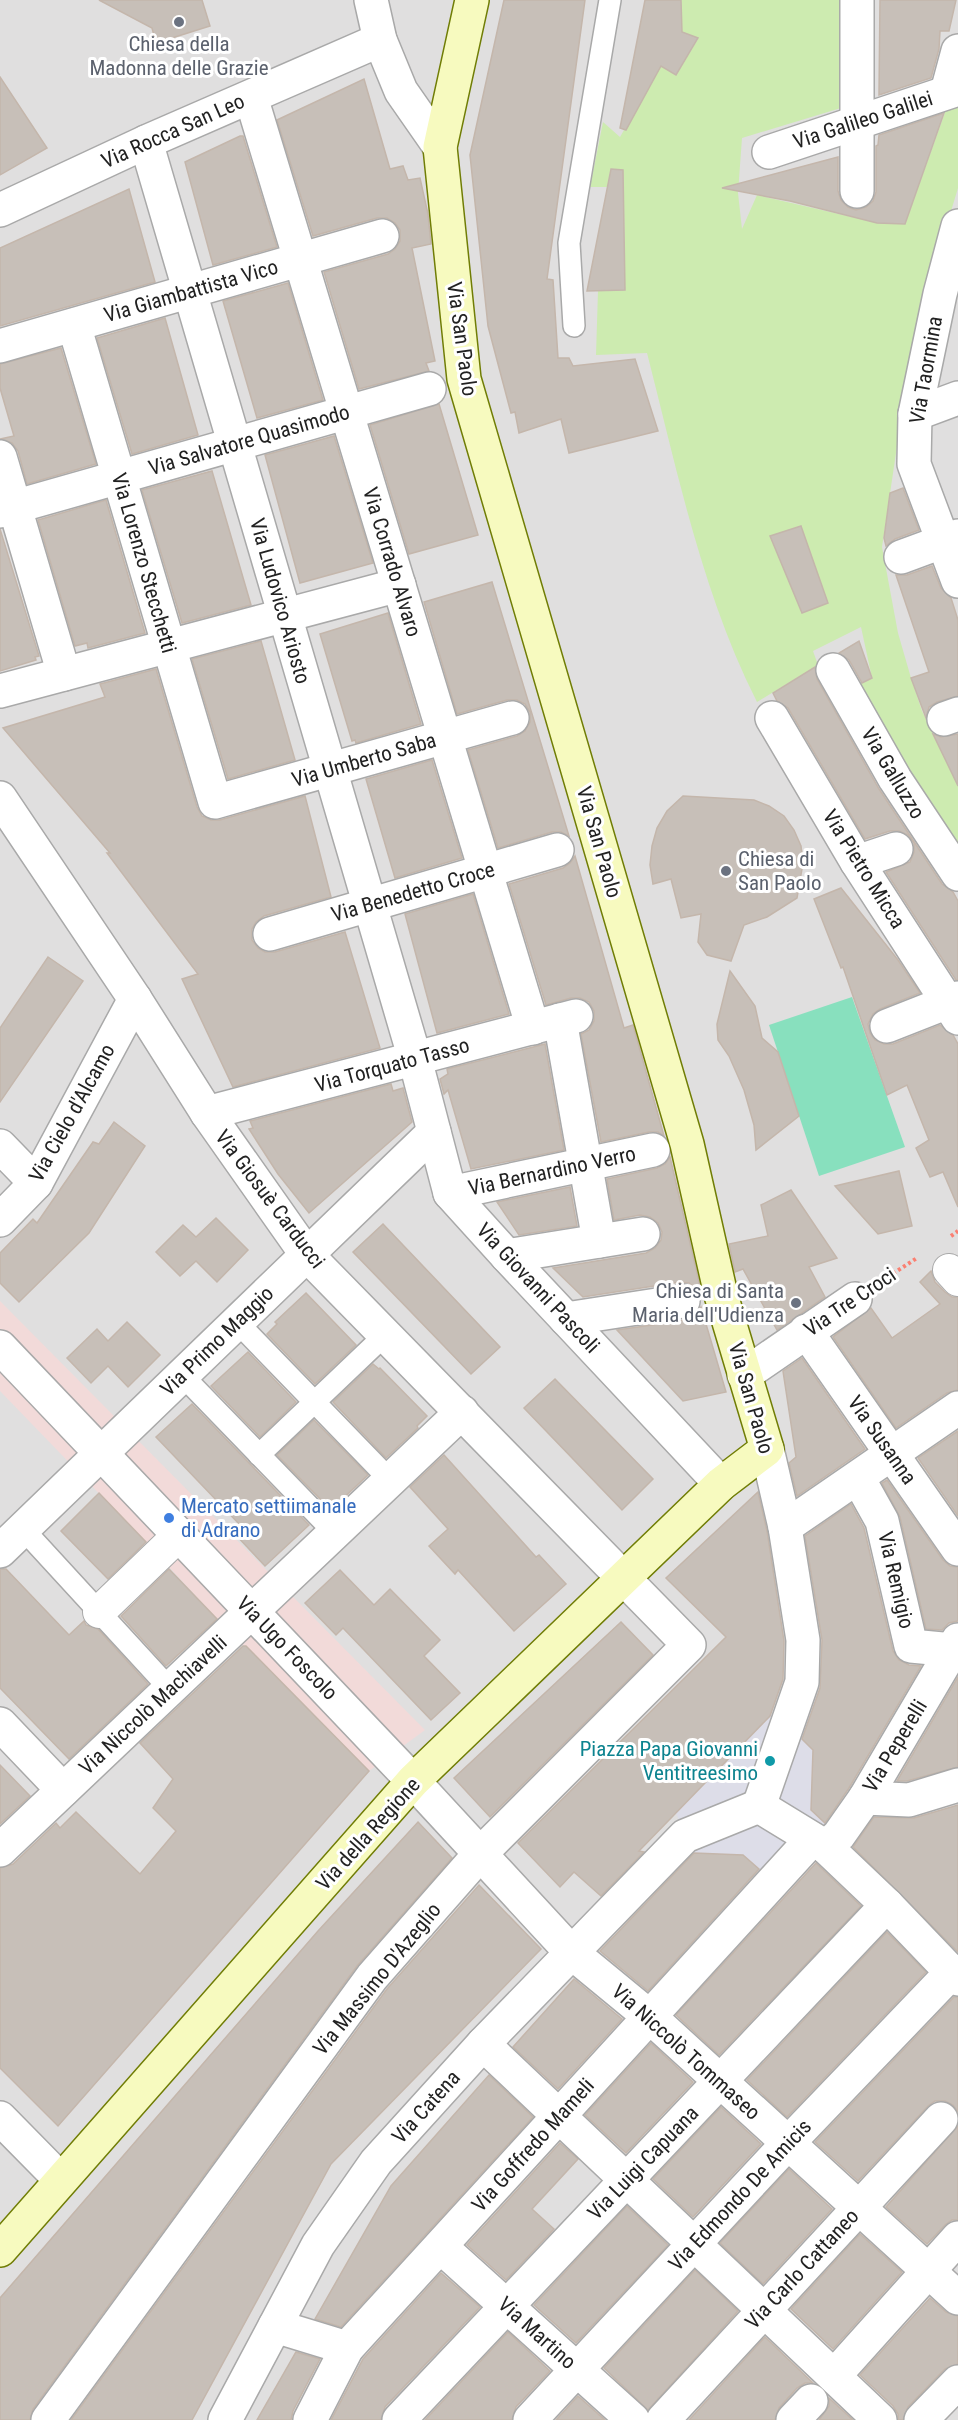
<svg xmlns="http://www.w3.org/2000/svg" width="958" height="2420" viewBox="0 0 958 2420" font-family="'Roboto Condensed',sans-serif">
  <rect width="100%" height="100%" fill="#f2efe9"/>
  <rect fill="#e0dfdf" x="0" y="0" width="958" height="2420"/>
  <polygon fill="#f2dad9" points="0,1301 425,1730 369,1771 216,1618 146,1542 0,1391"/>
  <path fill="#cdebb0" d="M681 0H840L841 108 742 138 738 193 742 229 757 195 878 223 905 224 948 104 958 103V188L942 241 899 433 882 547 898 633 911 678 922 711 958 784V858L856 686 872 678 861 627 813 651 818 665 757 702C702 593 677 470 647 353L596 355 598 291 625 290 624 203 613 187H590L603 122 620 137 661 66 676 75 698 39 682 32Z"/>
  <polygon fill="#88e0be" points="852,997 905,1147 819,1176 769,1025"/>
  <polygon fill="#dddde8" points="786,1676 816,1688 811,1810 839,1835 763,1872 743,1855 693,1853 676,1813 775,1711"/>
  <g fill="#c7bfb8" stroke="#c4b6ab" stroke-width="1.5">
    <polygon points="99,0 202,0 210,26 156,43 152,28"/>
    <polygon points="504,0 585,0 547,279 553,280 558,358 569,358 573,366 635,359 658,431 569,453 561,419 519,433 515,412 511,413 488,326 470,155"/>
    <polygon points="645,0 681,0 682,32 698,38 676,75 661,66 626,130 620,128"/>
    <polygon points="880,0 956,0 949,31 940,31 939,49 931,78 879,95"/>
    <polygon points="0,77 47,148 0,175"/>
    <polygon points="364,79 390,169 403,166 408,180 420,178 428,214 431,244 412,248 435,361 426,363 429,371 359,389 324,272 388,254 395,249 400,241 400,230 395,223 387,218 377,218 313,236 277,120"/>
    <polygon points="944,113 905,224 877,223 790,201 722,188 838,157 838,191 841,200 848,207 856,210 866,207 873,201 876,192 876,146 878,145 879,135"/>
    <polygon points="240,136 243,136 277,247 213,265 185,162"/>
    <polygon points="611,169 623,170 625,290 587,291"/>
    <polygon points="129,189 155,282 0,326 0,248"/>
    <polygon points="288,283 323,400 257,418 223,301"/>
    <polygon points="165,318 198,435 132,454 97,338"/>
    <polygon points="61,348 96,464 27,484 18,451 12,443 0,439 14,436 0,388 0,364"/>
    <polygon points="439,404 478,535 409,554 370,425"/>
    <polygon points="334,436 373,563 300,583 265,455"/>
    <polygon points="212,471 251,605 182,623 142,490"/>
    <polygon points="903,488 919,530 895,539 886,546 884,538 890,493"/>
    <polygon points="106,500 145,633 88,648 87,643 75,646 38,520"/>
    <polygon points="801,526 828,603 802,613 770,536"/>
    <polygon points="0,529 39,656 35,657 36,660 0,671"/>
    <polygon points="932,566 941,588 951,598 958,620 958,696 937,702 929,707 926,718 911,678 929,672 896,575 907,575"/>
    <polygon points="492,582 569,836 561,832 552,832 498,848 468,750 517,736 525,731 530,722 530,712 525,704 517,700 507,700 457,714 424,602"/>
    <polygon points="388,613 421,724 356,743 355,740 352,741 320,634"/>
    <polygon points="261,641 295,760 228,779 192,659"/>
    <polygon points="859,641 872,678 862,683 849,660 839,653"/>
    <polygon points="815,667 817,679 879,789 942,884 953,892 958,901 958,980 956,980 886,872 910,862 914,852 914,843 908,835 899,831 890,831 865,839 788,708 777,701 773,693"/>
    <polygon points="156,669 197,807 202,816 211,820 220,820 305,796 331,897 264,916 256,922 252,929 252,940 258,948 265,952 275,952 345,932 380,1048 233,1087 182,979 198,974 107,853 110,853 3,728 105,697 100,684"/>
    <polygon points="933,734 941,737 958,734 958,786"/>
    <polygon points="432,760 462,858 395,878 366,779"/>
    <polygon points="683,796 754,800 769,806 784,816 794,830 801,846 803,863 797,898 767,917 744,925 731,961 707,955 698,942 701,914 681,918 671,879 653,884 650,865 652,846 657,828 667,811"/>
    <polygon points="575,856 624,1028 633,1025 664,1136 658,1132 649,1132 601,1142 581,1034 589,1030 594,1021 594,1011 589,1002 580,998 571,998 546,1005 509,884 563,868 570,863"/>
    <polygon points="841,888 898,960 920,993 880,1009 873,1014 868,1024 870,1033 875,1040 884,1044 893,1044 940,1025 953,1035 958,1044 958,1207 943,1172 930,1177 916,1148 929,1140 907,1085 887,1095 843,967 841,968 814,899"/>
    <polygon points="473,894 509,1014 437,1033 405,914"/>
    <polygon points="48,957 83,981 0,1102 0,1028"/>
    <polygon points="730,971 755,1006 762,1038 778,1052 799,1116 756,1150 754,1125 744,1090 729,1056 718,1040 717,1024"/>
    <polygon points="545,1044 564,1150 471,1169 448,1090 444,1094 440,1079 448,1074 447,1069"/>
    <polygon points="391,1084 393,1091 403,1088 412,1122 309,1213 278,1174 249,1129 253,1128 250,1121"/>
    <polygon points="114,1122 145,1146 89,1233 19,1302 0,1283 0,1253 33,1219 37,1223 93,1142 99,1144"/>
    <polygon points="670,1157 700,1286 695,1288 689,1283 680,1282 583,1297 553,1268 646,1253 655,1248 661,1240 662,1232 658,1223 650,1217 640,1215 614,1220 607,1179 657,1168 665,1164"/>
    <polygon points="899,1171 912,1226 878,1234 835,1186"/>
    <polygon points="570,1187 577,1226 519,1235 497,1202"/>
    <polygon points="791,1190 837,1258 809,1267 825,1297 777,1330 743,1269 735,1272 729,1244 768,1236 761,1205"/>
    <polygon points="216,1218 248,1250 217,1282 196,1261 180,1276 156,1252 183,1225 196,1237"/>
    <polygon points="383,1224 500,1347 471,1374 353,1252"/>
    <polygon points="931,1271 935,1282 945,1292 952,1297 958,1297 958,1390 947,1393 896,1428 833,1337 871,1308 892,1338 940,1304 920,1282"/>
    <polygon points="306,1293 356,1345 315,1384 267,1334 277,1324 275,1322"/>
    <polygon points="701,1307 726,1392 683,1401 617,1330 686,1320 695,1315"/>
    <polygon points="127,1322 160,1355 128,1387 108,1366 91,1383 67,1358 97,1329 108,1341"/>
    <polygon points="248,1352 296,1402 260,1437 211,1386"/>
    <polygon points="802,1358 865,1449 797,1496 789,1463 796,1457 783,1371"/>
    <polygon points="373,1364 379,1369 380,1368 427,1416 417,1426 418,1428 386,1458 333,1402"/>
    <polygon points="555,1379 653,1479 622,1510 524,1408"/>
    <polygon points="192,1404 309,1525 265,1566 233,1532 240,1525 156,1437"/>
    <polygon points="314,1420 368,1475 336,1505 333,1502 328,1507 277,1455"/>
    <polygon points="958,1431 958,1516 918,1458"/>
    <polygon points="444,1455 536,1557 539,1555 566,1584 514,1631 458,1570 455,1574 429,1546 448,1529 410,1487"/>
    <polygon points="887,1480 943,1560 950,1566 958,1567 958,1621 949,1623 942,1630 926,1629 900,1517 882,1483"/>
    <polygon points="758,1492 767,1531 784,1641 783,1679 770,1716 639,1851 644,1852 601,1896 574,1872 560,1887 518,1843 726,1637 666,1578"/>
    <polygon points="99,1493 146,1542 108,1579 61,1531"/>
    <polygon points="851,1504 864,1528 893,1651 899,1660 909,1665 921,1666 849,1788 825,1823 811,1810 813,1750 802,1739 820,1688 822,1640 805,1536"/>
    <polygon points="0,1569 6,1569 69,1635 84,1621 86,1625 98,1629 148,1684 69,1759 0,1688"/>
    <polygon points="169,1569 217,1619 166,1666 121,1616"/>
    <polygon points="340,1570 374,1605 390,1589 440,1640 424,1656 460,1693 431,1720 343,1628 336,1635 305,1603"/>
    <polygon points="621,1622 653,1655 490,1817 454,1778"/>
    <polygon points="243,1646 246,1646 369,1771 58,2126 0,2068 0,1868 13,1864 56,1823 60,1828 76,1812 140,1874 176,1831 153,1808 173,1779 140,1743"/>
    <polygon points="958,1677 958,1767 907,1781 897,1781"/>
    <polygon points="0,1765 30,1796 0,1824"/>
    <polygon points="958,1805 958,1952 853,1847 874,1817 914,1818"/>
    <polygon points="418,1822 452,1858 357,1966 33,2409 30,2420 0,2420 0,2298 318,1931"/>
    <polygon points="694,1853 743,1855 759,1869 648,1991 600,1951"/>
    <polygon points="816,1863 861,1906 719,2055 676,2015"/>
    <polygon points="479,1885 541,1949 331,2164 192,2420 71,2420 387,1989"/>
    <polygon points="887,1932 926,1972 787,2117 747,2080"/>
    <polygon points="574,1979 622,2019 558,2089 513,2047"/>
    <polygon points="954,1997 958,1997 958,2112 953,2105 945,2101 935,2101 928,2106 858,2181 815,2142"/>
    <polygon points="651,2043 693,2082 626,2153 585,2115"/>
    <polygon points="489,2075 533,2117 341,2327 315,2319 391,2186"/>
    <polygon points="721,2107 761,2144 693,2217 653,2179"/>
    <polygon points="958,2126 958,2220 952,2220 945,2225 927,2244 886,2207"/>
    <polygon points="560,2143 578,2159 532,2209 554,2229 506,2280 467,2245"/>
    <polygon points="789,2169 832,2209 763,2284 720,2243"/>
    <polygon points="627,2206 668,2245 576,2343 534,2305"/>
    <polygon points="860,2234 902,2272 833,2349 791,2309"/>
    <polygon points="695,2270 738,2311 648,2410 604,2368"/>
    <polygon points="441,2273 480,2307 385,2407 381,2420 331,2420 363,2359"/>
    <polygon points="930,2298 946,2312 958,2316 958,2364 945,2369 908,2407 903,2420 898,2420 898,2414 893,2406 860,2375"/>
    <polygon points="508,2332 550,2371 516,2407 512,2420 425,2420"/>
    <polygon points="765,2337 813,2383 805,2383 797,2388 779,2408 775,2420 689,2420"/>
    <polygon points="296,2352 320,2359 293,2411 291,2420 257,2420"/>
    <polygon points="578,2396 605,2420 556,2420"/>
    <polygon points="829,2398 853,2420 819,2420 829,2406"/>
  </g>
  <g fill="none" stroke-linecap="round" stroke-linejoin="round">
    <g stroke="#a9a9a9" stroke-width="24">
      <g id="service">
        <polyline points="574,326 569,243 610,0"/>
        <polyline points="237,1322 390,1480"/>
        <polyline points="182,1375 335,1533"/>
        <polyline points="259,1455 386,1334"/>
        <polyline points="23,1529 170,1689"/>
      </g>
    </g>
    <g stroke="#a9a9a9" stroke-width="34">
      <g id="pedestrian">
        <polyline points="949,1270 958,1280"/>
        <polyline points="99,1612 179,1535"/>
      </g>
    </g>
    <g stroke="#a9a9a9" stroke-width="36">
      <g id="minor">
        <polyline points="371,0 380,40 401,91 440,147"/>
        <polyline points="857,0 857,191"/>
        <polyline points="947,92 958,51"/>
        <polyline points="251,97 533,1028"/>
        <polyline points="146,142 415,1059 450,1193 507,1256 721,1484"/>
        <polyline points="769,152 958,89"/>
        <polyline points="0,210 146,142 380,40"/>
        <polyline points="958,226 940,294 915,414 914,464 958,581"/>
        <polyline points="74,325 215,802 512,718"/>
        <polyline points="0,346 382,236"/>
        <polyline points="915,414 958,398"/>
        <polyline points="0,457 64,674"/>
        <polyline points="0,511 429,389"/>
        <polyline points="901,557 958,536"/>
        <polyline points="833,670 895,779 958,874"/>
        <polyline points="0,691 399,585"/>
        <polyline points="772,718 857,862 958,1018"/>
        <polyline points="944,719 958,714"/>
        <polyline points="0,798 135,999 207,1113 307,1255 689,1645 480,1854 372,1977 48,2420"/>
        <polyline points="857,862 896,849"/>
        <polyline points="270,934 557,850"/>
        <polyline points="560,1020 599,1241"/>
        <polyline points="887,1026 958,998"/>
        <polyline points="207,1113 576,1016"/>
        <polyline points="0,1146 36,1183"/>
        <polyline points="450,1193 653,1150"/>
        <polyline points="0,1220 36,1183 135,999"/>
        <polyline points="507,1256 643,1234"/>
        <polyline points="566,1319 683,1301"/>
        <polyline points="806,1331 958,1549"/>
        <polyline points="0,1347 413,1781 571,1952 650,2017 958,2298"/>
        <polyline points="744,1375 855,1299"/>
        <polyline points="858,1478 882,1521 911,1646 953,1650"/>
        <polyline points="785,1527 958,1408"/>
        <polyline points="0,1551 434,1132"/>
        <polyline points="0,1724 63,1790"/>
        <polyline points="865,1798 909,1800 958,1785"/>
        <polyline points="826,1847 839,1835 865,1798 958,1640"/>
        <polyline points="0,1850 462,1412"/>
        <polyline points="483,2044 880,2420"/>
        <polyline points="0,2118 61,2180"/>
        <polyline points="441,2247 633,2420"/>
        <polyline points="275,2326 347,2348"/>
        <polyline points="834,2376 958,2238"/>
        <polyline points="225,2420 318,2245 376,2162 483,2044 685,1836 759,1806"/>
        <polyline points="310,2420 347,2348 812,1839"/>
        <polyline points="399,2420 887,1905"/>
        <polyline points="530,2420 788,2143 952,1972"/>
        <polyline points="663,2420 941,2119"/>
        <polyline points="793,2420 811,2401"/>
        <polyline points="921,2420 958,2382"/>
      </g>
    </g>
    <g stroke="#a9a9a9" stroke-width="36">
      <polyline id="tertiary" points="767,1449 785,1527 803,1640 802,1682 759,1806 826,1847 887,1905 958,1979"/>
    </g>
    <g stroke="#707d05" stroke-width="36">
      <polyline id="secondary" points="0,2250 413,1781 721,1484 767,1449 721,1295 687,1144 464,379 440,147 472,0"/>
    </g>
    <g stroke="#fa8072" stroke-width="4" stroke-dasharray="3 3" stroke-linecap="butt">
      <polyline points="951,1236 958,1231"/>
      <polyline points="883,1280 917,1258"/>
    </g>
    <use href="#service" stroke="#fff" stroke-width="21"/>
    <use href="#pedestrian" stroke="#fff" stroke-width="32"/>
    <use href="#minor" stroke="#fff" stroke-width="33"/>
    <use href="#tertiary" stroke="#fff" stroke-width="33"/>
    <use href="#secondary" stroke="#f7fabf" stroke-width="33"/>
  </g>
  <g fill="#6b7280" stroke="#fff" stroke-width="2">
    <circle cx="179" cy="22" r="6"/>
    <circle cx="726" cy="871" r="6"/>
    <circle cx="796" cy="1303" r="6"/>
  </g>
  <circle fill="#3f7fe0" stroke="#fff" stroke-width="2" cx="169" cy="1518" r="6"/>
  <circle fill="#0f9aa8" stroke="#fff" stroke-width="2" cx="770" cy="1761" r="6"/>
  <g text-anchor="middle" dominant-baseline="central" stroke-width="6" stroke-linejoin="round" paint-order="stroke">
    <g font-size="21" fill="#5b616d" stroke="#fff">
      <text x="179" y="44">Chiesa della<tspan x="179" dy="24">Madonna delle Grazie</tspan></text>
      <text x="738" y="859" text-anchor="start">Chiesa di<tspan x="738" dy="24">San Paolo</tspan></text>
      <text x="784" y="1291" text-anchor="end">Chiesa di Santa<tspan x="784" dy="24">Maria dell'Udienza</tspan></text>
    </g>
    <g font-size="21" fill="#222" stroke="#fff">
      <text transform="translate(863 120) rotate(-18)">Via Galileo Galilei</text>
      <text transform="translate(173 131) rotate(-24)">Via Rocca San Leo</text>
      <text transform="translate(191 291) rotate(-16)">Via Giambattista Vico</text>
      <text transform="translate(462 339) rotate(82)">Via San Paolo</text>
      <text transform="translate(926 370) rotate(-80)">Via Taormina</text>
      <text transform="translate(249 440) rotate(-16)">Via Salvatore Quasimodo</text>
      <text transform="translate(392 562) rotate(73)">Via Corrado Alvaro</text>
      <text transform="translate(144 563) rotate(74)">Via Lorenzo Stecchetti</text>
      <text transform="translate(280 601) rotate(74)">Via Ludovico Ariosto</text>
      <text transform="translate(364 760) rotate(-16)">Via Umberto Saba</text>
      <text transform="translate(893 773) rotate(59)">Via Galluzzo</text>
      <text transform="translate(599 842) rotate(74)">Via San Paolo</text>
      <text transform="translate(864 869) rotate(58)">Via Pietro Micca</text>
      <text transform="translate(413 892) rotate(-16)">Via Benedetto Croce</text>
      <text transform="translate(392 1065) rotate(-15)">Via Torquato Tasso</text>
      <text transform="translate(72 1113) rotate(-61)">Via Cielo d'Alcamo</text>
      <text transform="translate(552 1171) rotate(-12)">Via Bernardino Verro</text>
      <text transform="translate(270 1199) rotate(53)">Via Giosuè Carducci</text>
      <text transform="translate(538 1288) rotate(47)">Via Giovanni Pascoli</text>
      <text transform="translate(850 1302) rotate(-34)">Via Tre Croci</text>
      <text transform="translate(217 1341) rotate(-44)">Via Primo Maggio</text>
      <text transform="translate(751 1398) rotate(74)">Via San Paolo</text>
      <text transform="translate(882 1440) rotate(55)">Via Susanna</text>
      <text transform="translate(896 1580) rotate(77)">Via Remigio</text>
      <text transform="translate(287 1648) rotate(46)">Via Ugo Foscolo</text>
      <text transform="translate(153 1705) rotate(-43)">Via Niccolò Machiavelli</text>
      <text transform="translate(895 1746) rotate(-59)">Via Peperelli</text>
      <text transform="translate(368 1834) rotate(-48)">Via della Regione</text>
      <text transform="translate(377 1979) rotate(-51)">Via Massimo D'Azeglio</text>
      <text transform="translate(686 2052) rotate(42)">Via Niccolò Tommaseo</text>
      <text transform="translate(426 2107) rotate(-48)">Via Catena</text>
      <text transform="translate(533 2145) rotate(-48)">Via Goffredo Mameli</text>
      <text transform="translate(643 2163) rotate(-46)">Via Luigi Capuana</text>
      <text transform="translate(740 2195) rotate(-47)">Via Edmondo De Amicis</text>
      <text transform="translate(802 2269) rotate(-47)">Via Carlo Cattaneo</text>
      <text transform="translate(537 2333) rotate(42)">Via Martino</text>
    </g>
    <g font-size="21" fill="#366cbe" stroke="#fff" text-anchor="start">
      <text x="181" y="1506">Mercato settiimanale<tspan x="181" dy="24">di Adrano</tspan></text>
    </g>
    <g font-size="21" fill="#0d838f" stroke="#fff" text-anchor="end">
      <text x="758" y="1749">Piazza Papa Giovanni<tspan x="758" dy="24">Ventitreesimo</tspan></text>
    </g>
  </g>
</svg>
